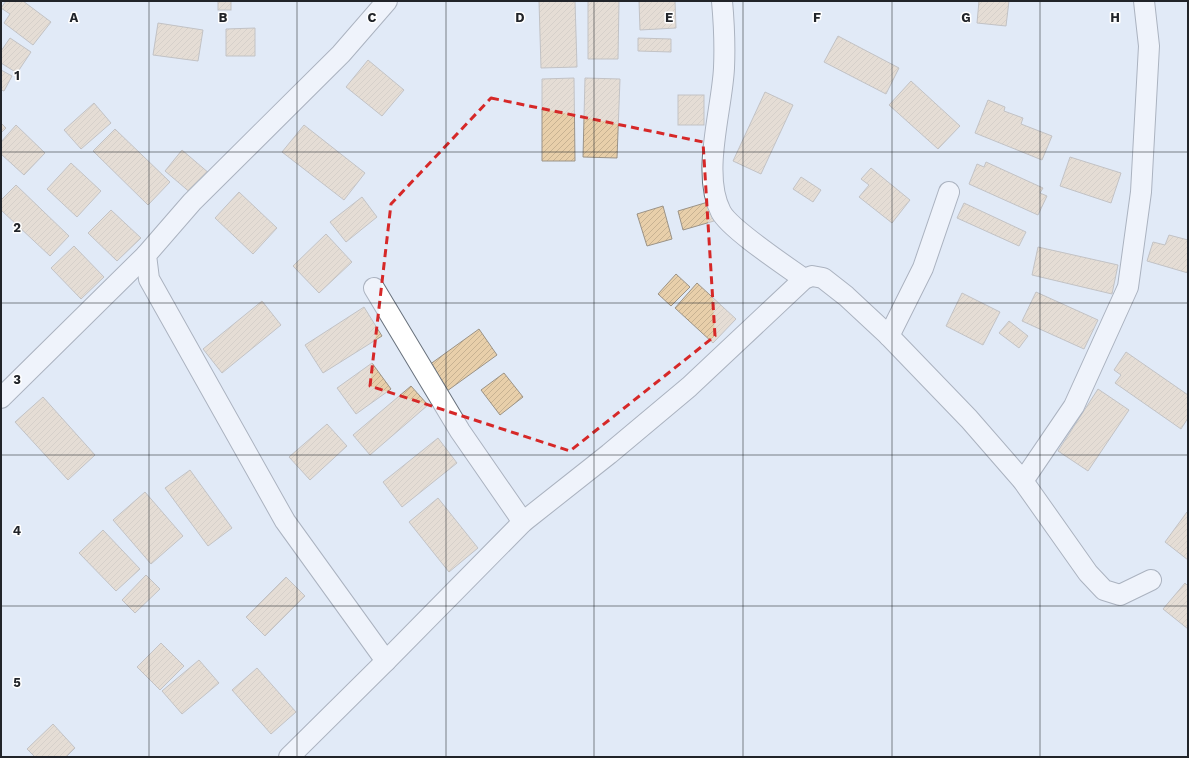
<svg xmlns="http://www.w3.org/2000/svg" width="1189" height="758" viewBox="0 0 1189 758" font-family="'Work Sans',sans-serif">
  <defs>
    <pattern id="building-hatch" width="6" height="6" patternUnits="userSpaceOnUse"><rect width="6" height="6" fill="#e8cfaa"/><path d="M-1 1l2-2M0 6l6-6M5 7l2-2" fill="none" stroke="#c7b292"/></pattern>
  </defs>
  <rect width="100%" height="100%" fill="#e1eaf7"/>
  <g fill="url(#building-hatch)" stroke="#9b9387">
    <polygon points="6,1 23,1 51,22 33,45 4,23 10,14 1,8"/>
    <rect x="218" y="1" width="13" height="9"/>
    <polygon points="539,1 575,1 577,67 541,68"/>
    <polygon points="588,1 619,1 618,59 588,59"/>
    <polygon points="639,1 675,1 676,28 640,30"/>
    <polygon points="979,1 1009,1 1006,26 977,23"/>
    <polygon points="158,23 203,30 198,61 153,55"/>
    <polygon points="255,28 255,56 226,56 226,29"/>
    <polygon points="838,36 899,68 886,94 824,62"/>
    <polygon points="10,38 31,52 17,73 1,63 1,51"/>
    <polygon points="638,38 671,39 671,52 638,51"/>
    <polygon points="368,60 404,90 382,116 346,87"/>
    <polygon points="1,70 12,76 4,91 1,90"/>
    <polygon points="574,78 575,161 542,161 542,79"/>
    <polygon points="585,78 620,79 617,158 583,157"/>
    <polygon points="911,81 960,126 938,149 889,105"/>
    <polygon points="765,92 793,105 761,174 733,161"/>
    <rect x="678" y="95" width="26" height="30"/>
    <polygon points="988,100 1005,107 1004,111 1023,118 1021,124 1052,136 1042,160 975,133"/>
    <polygon points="94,103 111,123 81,149 64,130"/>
    <polygon points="1,123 6,128 1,133"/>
    <polygon points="16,125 45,153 24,175 1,154 1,142"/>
    <polygon points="304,125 365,173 344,200 282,152"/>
    <polygon points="115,129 170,182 148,205 93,151"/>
    <polygon points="182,150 210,174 192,194 165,171"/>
    <polygon points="1070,157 1121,173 1111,203 1060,186"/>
    <polygon points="986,162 1043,188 1040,193 1047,196 1038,215 969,184 977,164 984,167"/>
    <polygon points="71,163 101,191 77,217 47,189"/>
    <polygon points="871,168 910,200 892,223 859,197 869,185 861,179"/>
    <polygon points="801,177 821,190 813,202 793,189"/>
    <polygon points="16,185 69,236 50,256 1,210 1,200"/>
    <polygon points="239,192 277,228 253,254 215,218"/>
    <polygon points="362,197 377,217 346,242 330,222"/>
    <polygon points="708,202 714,221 683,230 678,211"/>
    <polygon points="964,203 1026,232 1019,246 957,218"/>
    <polygon points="663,206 672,239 647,246 637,214"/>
    <polygon points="111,210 141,238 117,261 88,233"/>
    <polygon points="326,234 352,262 319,293 293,266"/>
    <polygon points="1169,235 1188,240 1188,273 1147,261 1153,242 1165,245"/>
    <polygon points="74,246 104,277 81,299 51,268"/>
    <polygon points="1038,247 1118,265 1112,294 1032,275"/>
    <polygon points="676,274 690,287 671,306 658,294"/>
    <polygon points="697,283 736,319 713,343 675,308"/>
    <polygon points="1036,292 1098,320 1084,349 1022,321"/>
    <polygon points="962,293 1000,312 983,345 946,326"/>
    <polygon points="262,301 281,325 222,373 203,349"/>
    <polygon points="364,307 382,336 323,373 305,345"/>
    <polygon points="1009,321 1028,336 1019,348 999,333"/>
    <polygon points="479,329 497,355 447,391 429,365"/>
    <polygon points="1126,352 1188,395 1188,418 1181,429 1115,383 1121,375 1114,370"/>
    <polygon points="372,363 391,389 356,414 337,388"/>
    <polygon points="504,373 523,397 500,415 481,390"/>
    <polygon points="411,386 428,405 370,455 353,435"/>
    <polygon points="1098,389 1129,410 1088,471 1058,451"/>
    <polygon points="43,397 95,455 68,480 15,422"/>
    <polygon points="327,424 347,446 310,480 289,457"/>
    <polygon points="438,438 457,463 402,507 383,482"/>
    <polygon points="190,470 232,528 208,546 165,488"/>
    <polygon points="145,492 183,536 151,564 113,520"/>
    <polygon points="438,498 478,548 449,572 409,522"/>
    <polygon points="1187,512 1188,513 1188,560 1165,542"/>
    <polygon points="103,530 140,569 116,591 79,553"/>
    <polygon points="146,575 160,589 135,613 122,600"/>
    <polygon points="286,577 305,596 265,636 246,617"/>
    <polygon points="1185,583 1188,586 1188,629 1163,609"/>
    <polygon points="161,643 184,666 160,690 137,667"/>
    <polygon points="199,660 219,683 182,714 162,691"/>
    <polygon points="257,668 296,712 271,734 232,690"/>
    <polygon points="53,724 75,748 66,757 35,757 27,749"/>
  </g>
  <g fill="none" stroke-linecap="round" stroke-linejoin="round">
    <g stroke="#68717c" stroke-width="22">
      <g id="minor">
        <path d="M722 1C724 23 725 46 724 68 722 110 701 174 721 212 730 229 786 266 804 279"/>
        <polyline points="374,288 460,431 523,522"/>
        <polyline points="889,336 923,268 949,192"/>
        <polyline points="1,398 146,255"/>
        <polyline points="1023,481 1074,406 1128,287 1141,192 1149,46 1144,1"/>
        <polyline points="386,661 285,521 149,279 146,255 192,202 341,54 387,1"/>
        <polyline points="289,757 386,661 523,522 609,454 689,387 804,279 812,276 823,278 846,296 889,336 969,419 1023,481 1088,573 1104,590 1120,595 1151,580"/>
      </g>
    </g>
    <use href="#minor" stroke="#fff" stroke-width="20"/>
  </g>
  <path d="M0 0H1189V758H0ZM491 98 703 142 715 336 570 451 370 386 391 204Z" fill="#e1eaf7" fill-opacity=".55" fill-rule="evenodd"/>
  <path fill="none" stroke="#d62828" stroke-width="3" stroke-dasharray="8 5" stroke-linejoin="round" d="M491 98 703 142 715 336 570 451 370 386 391 204Z"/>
  <path fill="none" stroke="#212429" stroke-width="1" stroke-opacity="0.55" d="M149 1V757M297 1V757M446 1V757M594 1V757M743 1V757M892 1V757M1040 1V757M1 152H1188M1 303H1188M1 455H1188M1 606H1188"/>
  <g font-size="13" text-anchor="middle" font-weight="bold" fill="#212429" stroke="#fff" stroke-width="3" stroke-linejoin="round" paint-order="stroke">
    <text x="74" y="22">A</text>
    <text x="223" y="22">B</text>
    <text x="372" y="22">C</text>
    <text x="520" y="22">D</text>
    <text x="669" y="22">E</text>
    <text x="817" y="22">F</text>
    <text x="966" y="22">G</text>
    <text x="1115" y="22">H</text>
    <text x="17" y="80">1</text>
    <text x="17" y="232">2</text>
    <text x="17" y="384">3</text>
    <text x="17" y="535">4</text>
    <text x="17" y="687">5</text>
  </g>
  <rect width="1189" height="758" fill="none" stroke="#212429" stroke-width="4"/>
</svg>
